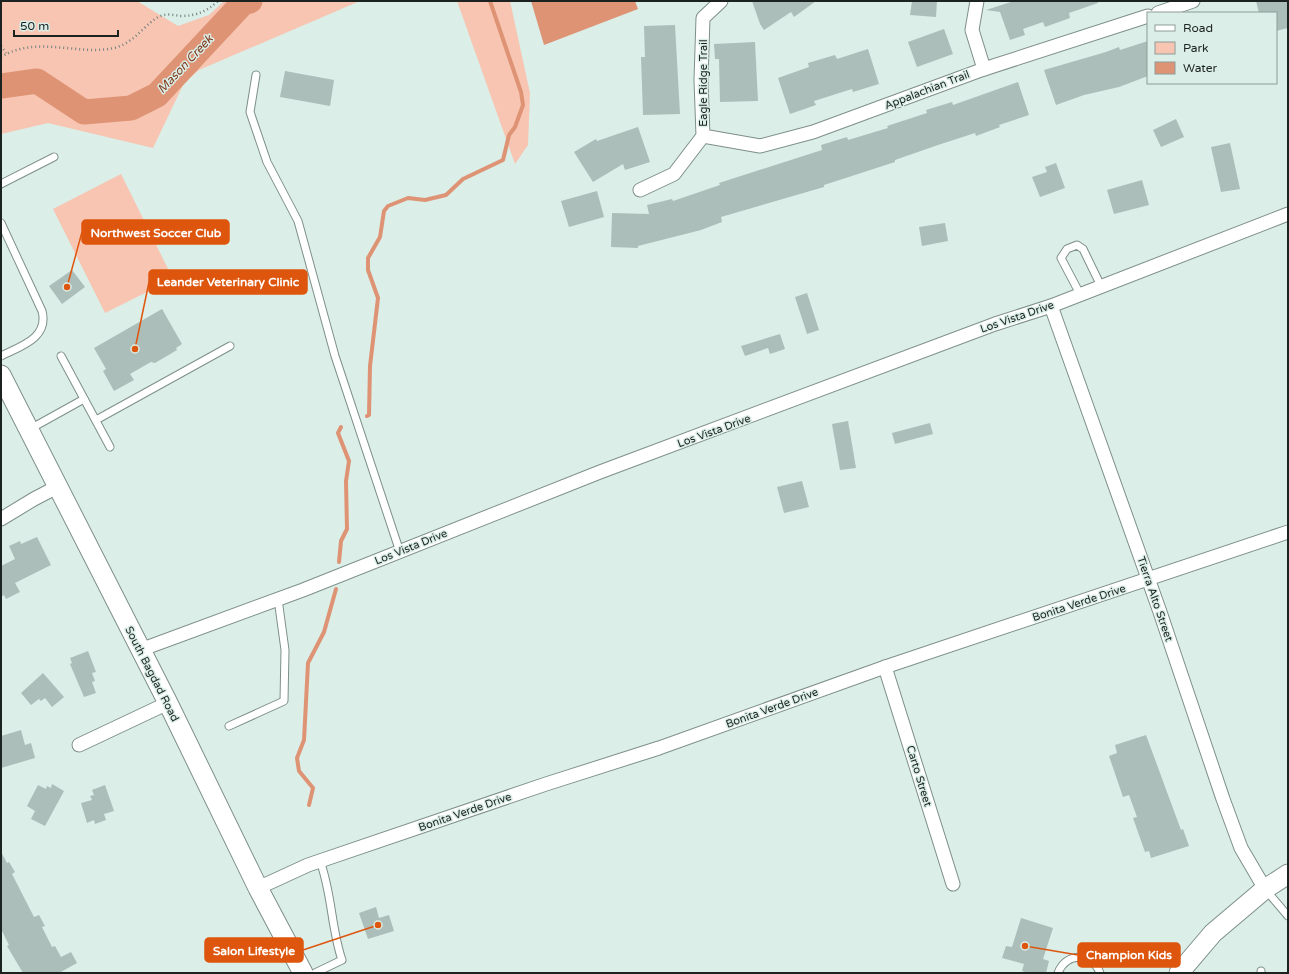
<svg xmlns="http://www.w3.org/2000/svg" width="1289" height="974" viewBox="0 0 1289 974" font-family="'Varela Round',sans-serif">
  <rect width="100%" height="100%" fill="#dbeee8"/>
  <g fill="#f7c5b1">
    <polygon points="1,1 137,1 178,26 209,15 224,1 360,1 199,70 184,83 153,148 48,123 1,134"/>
    <polygon points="457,1 510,1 530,93 528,145 515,164"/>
    <polygon points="121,174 173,279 105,313 53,209"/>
  </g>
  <polygon fill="#de9374" points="531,1 635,1 638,9 544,45"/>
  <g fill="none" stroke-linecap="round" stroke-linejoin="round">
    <g stroke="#de9374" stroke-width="4">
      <polyline points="367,416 369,415 370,366 378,298 368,270 368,258 380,237 384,211 388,206 408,198 425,200 446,195 463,179 503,160 509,135 515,127 523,105 521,92 490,1"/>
      <polyline points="339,562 341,541 347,529 346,481 349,461 338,433 341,427"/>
      <polyline points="309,805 313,788 299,771 297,758 304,740 308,663 324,632 336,589"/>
    </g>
    <polyline stroke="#de9374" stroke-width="25" points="1,86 37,81 84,112 131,108 157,95 243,3 250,1"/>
  </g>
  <g fill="#acbeb9">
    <polygon points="752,1 816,1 794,17 791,12 764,30 760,24"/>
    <polygon points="912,1 937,1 936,17 910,15"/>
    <polygon points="1014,1 1098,1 1098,3 1069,13 1070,18 1045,27 1043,22 1023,29 1025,35 1010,40 1000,12 986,10"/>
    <polygon points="1256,1 1288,1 1288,28 1276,31 1276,13 1259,13"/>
    <polygon points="675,25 680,114 643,115 641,57 645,57 644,26"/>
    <polygon points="944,29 953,54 917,67 908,42"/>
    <polygon points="1148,41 1148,76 1119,87 1084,95 1056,105 1044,70 1106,52 1119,47 1120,50"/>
    <polygon points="755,42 758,101 720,102 719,59 715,59 714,44"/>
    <polygon points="868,49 879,84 853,92 852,89 814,101 816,105 790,114 778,78 809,67 808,63 835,55 837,59"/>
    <polygon points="285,71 334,80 330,106 280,97"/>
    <polygon points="1018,82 1029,115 999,125 1000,127 976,136 975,133 938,145 895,160 895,162 824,185 824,187 721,217 722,222 701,230 638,246 638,248 611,247 612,213 649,214 647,205 672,199 673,201 720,185 719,183 822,150 821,145 847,137 848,140 888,128 887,126 927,113 926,110 952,102 953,105"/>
    <polygon points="1176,119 1184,137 1161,147 1153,130"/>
    <polygon points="638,127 650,162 625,170 623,164 593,182 574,152 596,139 597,141"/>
    <polygon points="1230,143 1240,189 1221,192 1211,147"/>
    <polygon points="1056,163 1065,188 1040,197 1032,177 1047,172 1045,167"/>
    <polygon points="1142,180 1149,205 1114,214 1107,190"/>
    <polygon points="597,191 604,217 569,227 561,201"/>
    <polygon points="945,223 948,241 922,246 919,227"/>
    <polygon points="72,270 85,287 62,304 49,286"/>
    <polygon points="807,293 819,330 807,334 795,297"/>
    <polygon points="162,309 182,344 176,348 177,350 155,363 151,362 130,374 134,380 114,391 103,371 106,369 94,348"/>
    <polygon points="780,334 785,349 770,354 768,348 745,356 741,346"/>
    <polygon points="848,421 856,468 840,470 832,424"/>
    <polygon points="930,423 933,434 895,444 892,433"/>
    <polygon points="802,481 809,507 784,513 777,487"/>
    <polygon points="37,537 51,565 15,583 20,592 6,599 4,595 1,597 1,566 15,559 9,546 20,541 21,544"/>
    <polygon points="88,651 96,672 92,673 95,681 92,682 96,693 84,697 70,664 72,663 70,658"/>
    <polygon points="43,673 64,697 52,707 45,698 41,701 39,699 31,705 21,693"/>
    <polygon points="21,730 25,745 31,743 35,758 1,768 1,736"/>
    <polygon points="1146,735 1181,830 1183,829 1189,846 1151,858 1149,851 1145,852 1133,818 1137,817 1129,795 1123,797 1109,756 1117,753 1115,745"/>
    <polygon points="52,784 64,791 45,826 31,819 35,811 27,806 38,785 46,789 47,786 51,788"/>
    <polygon points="105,785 114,811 104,814 106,820 95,824 94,820 87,823 81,803 92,800 90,796 94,795 92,790"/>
    <polygon points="1,852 7,863 9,862 15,872 12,874 34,917 39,915 45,926 42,927 52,947 55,946 61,957 71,952 77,963 59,973 23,973 7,946 9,945 1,929"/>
    <polygon points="376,907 379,918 389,915 394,931 368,939 359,913"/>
    <polygon points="1021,918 1053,928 1043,959 1049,961 1046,973 1028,973 1022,971 1024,964 1002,958 1006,946 1012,947"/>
  </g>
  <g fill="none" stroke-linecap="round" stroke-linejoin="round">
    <g stroke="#7e8f8a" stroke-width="9">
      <g id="lane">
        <polyline points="256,75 250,112 267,162 298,221 335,356 400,552"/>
        <polyline points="1,184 54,157"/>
        <path d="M1 223 42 311C49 338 21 346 1 356"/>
        <polyline points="1080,294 1061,258 1067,249 1077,245 1083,249 1101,286"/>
        <polyline points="61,356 110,447"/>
        <polyline points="96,420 230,346"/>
        <polyline points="30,429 84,399"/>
        <polyline points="229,726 284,701 285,650 278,599"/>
        <polyline points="1265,889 1288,916"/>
        <polyline points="1261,971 1261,973"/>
        <path d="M315 973 342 960C331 928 332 893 320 861"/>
        <path d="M1058 973C1066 952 1092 952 1100 973"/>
      </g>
    </g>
    <g stroke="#7e8f8a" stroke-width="15">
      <g id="street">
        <polyline points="977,1 972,30 984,69"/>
        <polyline points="1158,13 1193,1"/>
        <polyline points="703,136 760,146 813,132 984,69 1148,16"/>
        <polyline points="640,190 674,174 703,136 701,80 703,18 721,1"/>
        <polyline points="1051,306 1160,612 1223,799 1241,848 1265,889"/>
        <polyline points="1,519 34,499 57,487"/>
        <polyline points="140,650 303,590 600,472 995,324 1051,306 1288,214"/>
        <polyline points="885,667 953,884"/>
        <polyline points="79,745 168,703"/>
        <polyline points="258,888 308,865 546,784 659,748 885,667 1288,532"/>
      </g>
    </g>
    <g stroke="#7e8f8a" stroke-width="21">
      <g id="secondary">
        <polyline points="1,375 168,703 258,888 303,973"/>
        <polyline points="1179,973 1213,933 1265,889 1288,874"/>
      </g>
    </g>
    <g stroke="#75827e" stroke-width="2.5" stroke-dasharray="1 3" stroke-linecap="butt">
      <polyline points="1,46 6,53"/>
      <path d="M1 57C37 35 78 56 114 48 138 42 148 18 164 15 169 14 175 15 180 16 196 16 206 12 218 1"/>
    </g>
    <use href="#lane" stroke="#fff" stroke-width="7"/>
    <use href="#street" stroke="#fff" stroke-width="13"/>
    <use href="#secondary" stroke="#fff" stroke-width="19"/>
  </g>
  <g text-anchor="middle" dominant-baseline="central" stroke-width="3" stroke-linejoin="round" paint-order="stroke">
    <g font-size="11" fill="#1b2220" stroke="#dbeee8">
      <text transform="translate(703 83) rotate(-90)">Eagle Ridge Trail</text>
      <text transform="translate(927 90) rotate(-21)">Appalachian Trail</text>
      <text transform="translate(1017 317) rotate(-19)">Los Vista Drive</text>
      <text transform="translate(714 431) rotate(-20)">Los Vista Drive</text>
      <text transform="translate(411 547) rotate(-22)">Los Vista Drive</text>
      <text transform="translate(1155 599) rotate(71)">Tierra Alto Street</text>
      <text transform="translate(1079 603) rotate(-18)">Bonita Verde Drive</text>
      <text transform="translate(152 674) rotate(63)">South Bagdad Road</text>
      <text transform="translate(772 708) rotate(-20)">Bonita Verde Drive</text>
      <text transform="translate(919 776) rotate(73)">Carto Street</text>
      <text transform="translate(465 812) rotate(-19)">Bonita Verde Drive</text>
    </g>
    <g font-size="12" font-style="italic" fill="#7f3b1b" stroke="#dbeee8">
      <text transform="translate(185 64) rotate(-47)">Mason Creek</text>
    </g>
  </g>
  <path fill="none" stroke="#de560d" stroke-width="1.5" d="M67 287L82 232M135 349L149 282M378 925L303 950M1025 946L1078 955"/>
  <g fill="#de560d" stroke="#dbeee8" stroke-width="1.5">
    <circle cx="67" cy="287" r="4"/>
    <circle cx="135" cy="349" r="4"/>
    <circle cx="378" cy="925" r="4"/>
    <circle cx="1025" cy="946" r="4"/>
  </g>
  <g fill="#de560d" stroke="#de560d" stroke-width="1.5">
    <rect x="82" y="220" width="147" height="24" rx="4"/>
    <rect x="149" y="270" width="158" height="24" rx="4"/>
    <rect x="205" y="938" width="98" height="24" rx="4"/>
    <rect x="1078" y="943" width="102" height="24" rx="4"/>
  </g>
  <g font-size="12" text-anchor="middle" font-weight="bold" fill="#fff">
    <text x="156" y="237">Northwest Soccer Club</text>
    <text x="228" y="286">Leander Veterinary Clinic</text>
    <text x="254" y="955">Salon Lifestyle</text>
    <text x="1129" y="959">Champion Kids</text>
  </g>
  <rect width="1289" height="974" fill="none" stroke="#1b2220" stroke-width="4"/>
  <rect x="1147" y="12" width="130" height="72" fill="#dbeee8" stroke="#8e9c98"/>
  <rect x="1155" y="25" width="20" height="6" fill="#ffffff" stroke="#8e9c98"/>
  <text x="1183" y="32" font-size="12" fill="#1b2220">Road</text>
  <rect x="1155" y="42" width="20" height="12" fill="#f7c5b1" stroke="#8e9c98"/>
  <text x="1183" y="52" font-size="12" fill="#1b2220">Park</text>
  <rect x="1155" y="62" width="20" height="12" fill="#de9374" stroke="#8e9c98"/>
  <text x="1183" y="72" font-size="12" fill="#1b2220">Water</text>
  <path d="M14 30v6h104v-6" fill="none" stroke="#1b2220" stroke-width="2"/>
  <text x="20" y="30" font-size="12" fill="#1b2220" stroke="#dbeee8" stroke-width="3" paint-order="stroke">50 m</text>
</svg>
